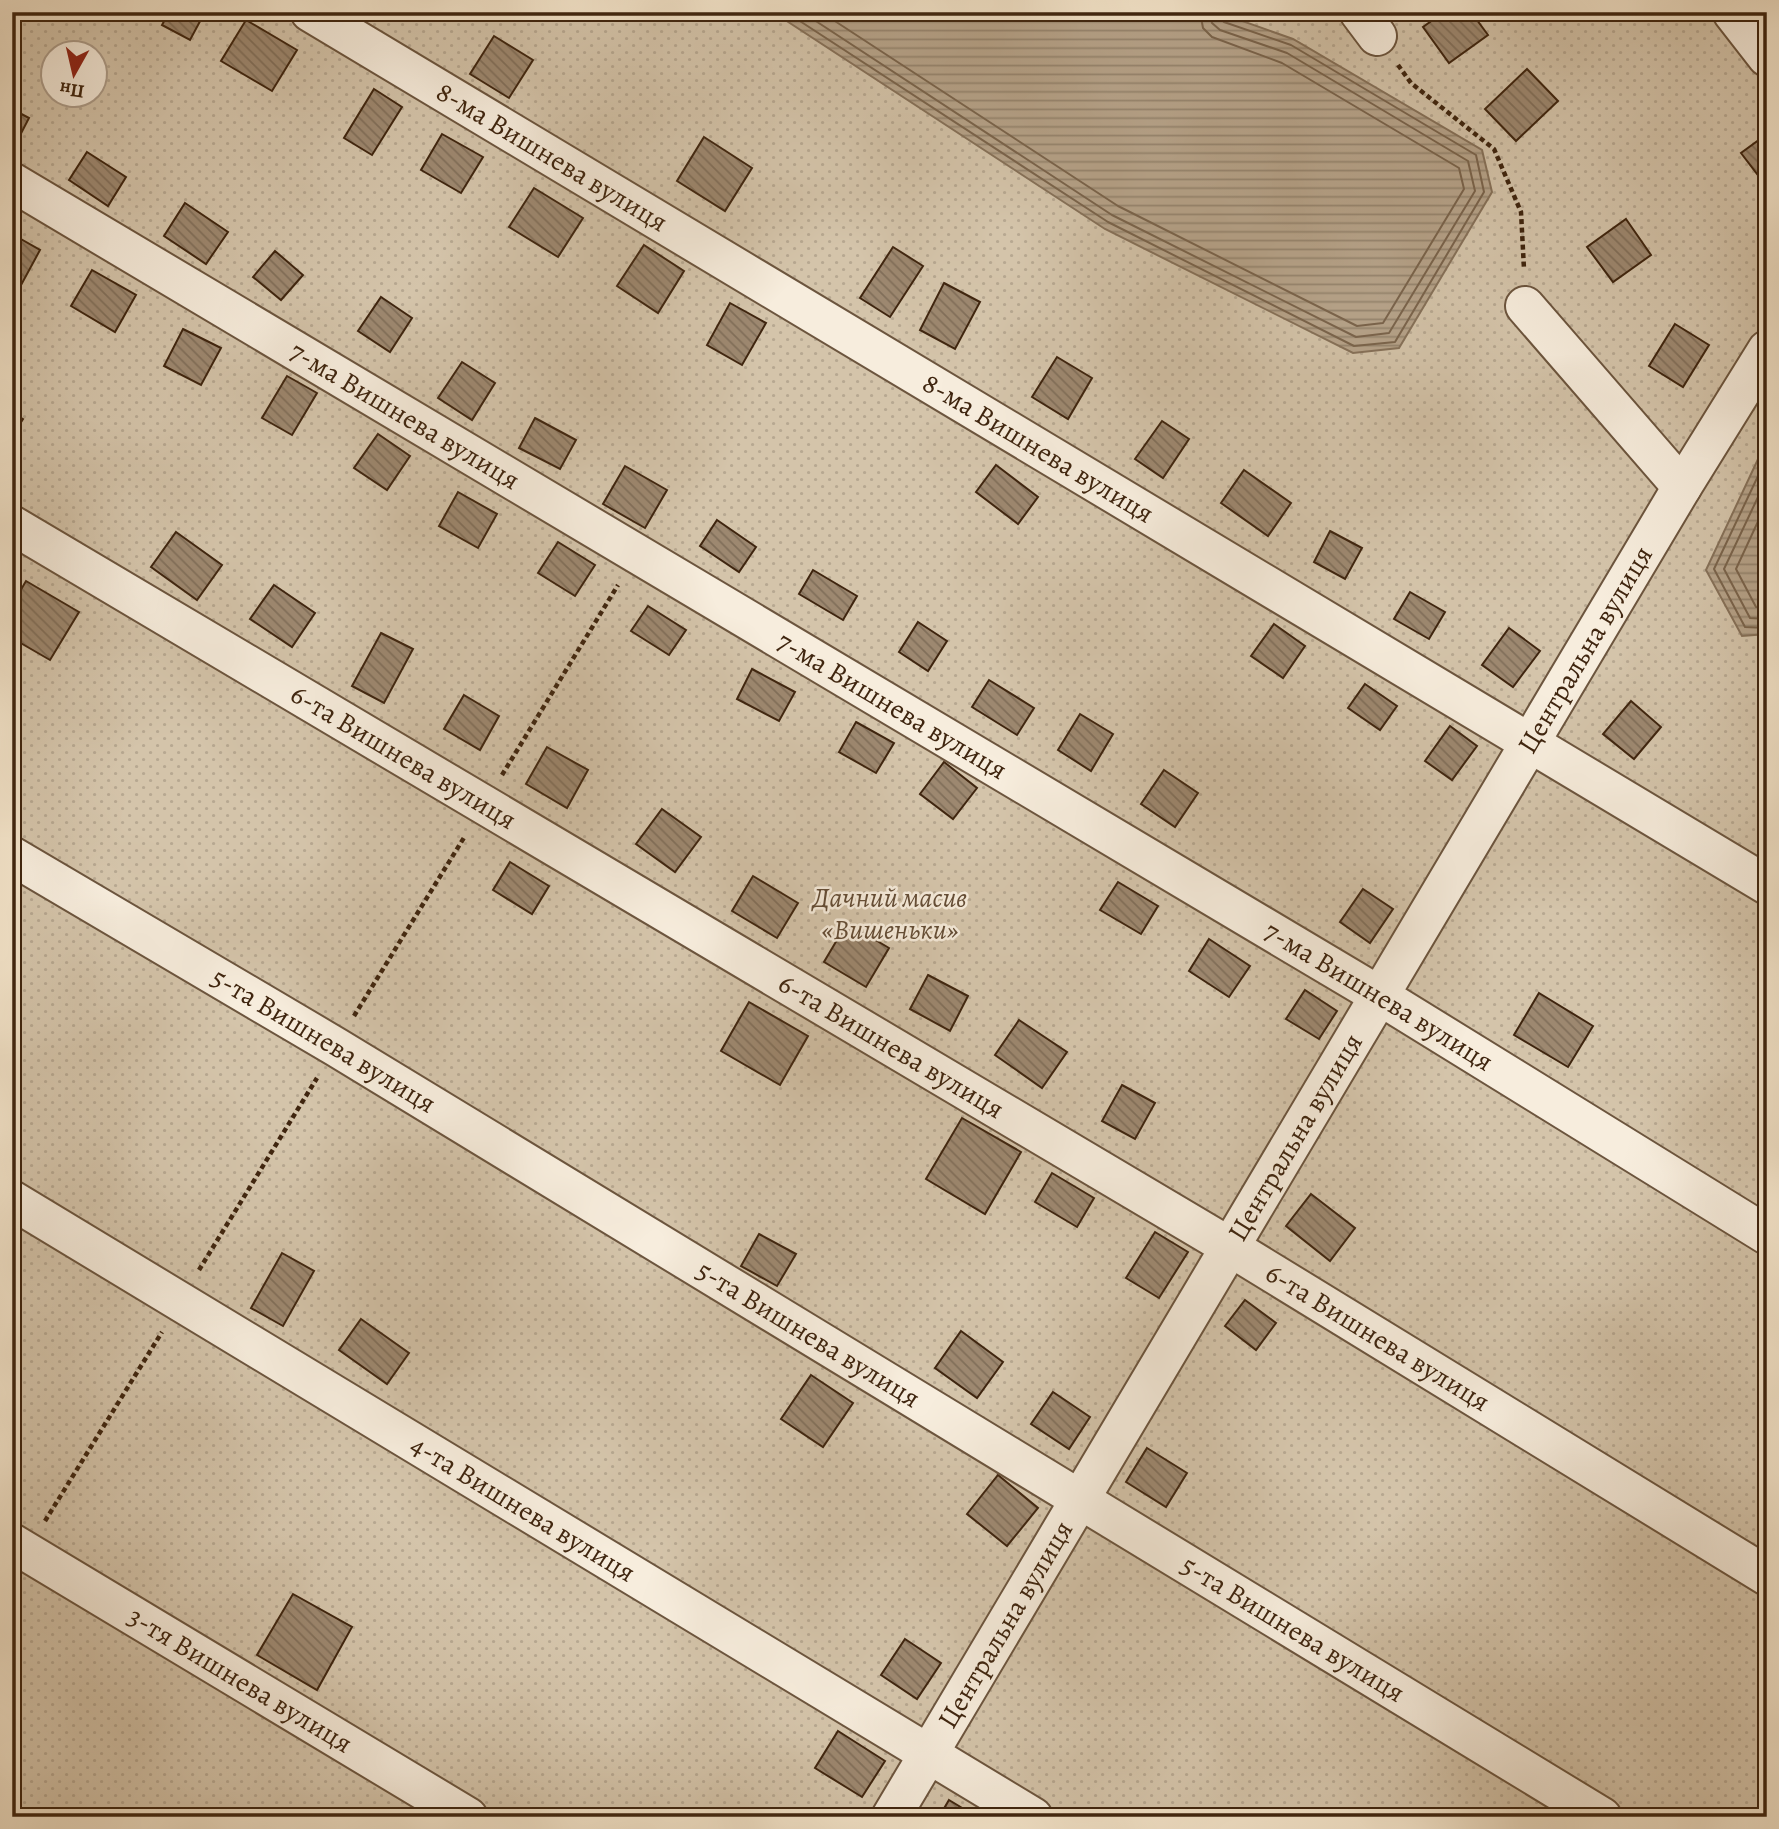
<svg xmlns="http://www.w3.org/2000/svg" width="1779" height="1829" viewBox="0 0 1779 1829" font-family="Alegreya,serif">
  <defs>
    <pattern id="park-dots" width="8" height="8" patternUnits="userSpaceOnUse" patternTransform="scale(1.75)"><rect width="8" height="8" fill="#d4c4aa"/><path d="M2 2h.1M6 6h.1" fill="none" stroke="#b7a891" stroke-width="1.8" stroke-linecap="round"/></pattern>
    <pattern id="water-rules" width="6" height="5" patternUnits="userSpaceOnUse" patternTransform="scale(1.75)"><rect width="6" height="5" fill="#b6a38a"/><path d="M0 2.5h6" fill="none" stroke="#95856f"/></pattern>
    <pattern id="building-back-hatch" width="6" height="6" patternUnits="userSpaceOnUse" patternTransform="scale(1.75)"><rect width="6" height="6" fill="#9d8870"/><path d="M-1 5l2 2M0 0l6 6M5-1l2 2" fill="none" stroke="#816f5a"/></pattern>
  </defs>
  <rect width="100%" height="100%" fill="#f3e4ca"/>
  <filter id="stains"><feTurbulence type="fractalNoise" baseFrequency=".00286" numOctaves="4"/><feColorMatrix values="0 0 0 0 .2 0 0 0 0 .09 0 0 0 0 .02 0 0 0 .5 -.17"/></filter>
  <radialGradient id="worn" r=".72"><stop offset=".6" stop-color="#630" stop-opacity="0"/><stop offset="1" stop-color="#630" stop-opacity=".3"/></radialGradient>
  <path fill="url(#park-dots)" stroke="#8a745c" stroke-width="2" fill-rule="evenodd" d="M12 12H1767V1817H12ZM52 52H94V94H52Z"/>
  <g fill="url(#water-rules)" stroke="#867159" stroke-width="2">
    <polygon points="773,12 1217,12 1293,39 1482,150 1492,192 1399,348 1353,353 1105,229"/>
    <polygon points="1767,440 1767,634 1742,636 1706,570"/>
  </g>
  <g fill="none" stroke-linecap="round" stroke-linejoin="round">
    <g stroke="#7a644c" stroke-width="2">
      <polyline points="786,12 1108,222 1354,346 1395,342 1484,192 1476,155 1291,45 1224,22 1220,18 1219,12"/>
      <polyline points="802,12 1112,215 1356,337 1389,333 1475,191 1468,161 1287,53 1220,30 1212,23 1210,12"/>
      <polyline points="821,12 1118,206 1357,326 1383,323 1464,189 1459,168 1282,63 1212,37 1203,28 1200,12"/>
      <polyline points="1767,457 1714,569 1745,627 1767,628"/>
      <polyline points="1767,478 1724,569 1750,618 1767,619"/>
      <polyline points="1767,502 1736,569 1756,607 1767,608"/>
    </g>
  </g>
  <g fill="url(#building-back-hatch)" stroke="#3f250f" stroke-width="2">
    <polygon points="169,12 205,12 190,40 162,25"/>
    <polygon points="1444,12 1471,12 1488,35 1449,63 1423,27"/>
    <polygon points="1757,12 1767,12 1767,24"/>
    <polygon points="246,20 297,50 272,91 221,61"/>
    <polygon points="494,36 533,60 509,98 470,74"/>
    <polygon points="1527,69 1558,101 1516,141 1485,109"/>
    <polygon points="374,89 402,107 372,155 344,138"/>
    <polygon points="12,109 29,118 14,147 12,147"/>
    <polygon points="442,134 483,157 461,193 421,170"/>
    <polygon points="1767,134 1767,187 1741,153"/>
    <polygon points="704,137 752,168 725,211 677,181"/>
    <polygon points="87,152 126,177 108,206 69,180"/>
    <polygon points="534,188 583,218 558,257 509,227"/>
    <polygon points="185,203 228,232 206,264 164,236"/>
    <polygon points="1626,219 1651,255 1613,282 1587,247"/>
    <polygon points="12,234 40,250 20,287 12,283"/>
    <polygon points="644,245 684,271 658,313 617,286"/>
    <polygon points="893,247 923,266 890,317 860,298"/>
    <polygon points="275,251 303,275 281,300 253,277"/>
    <polygon points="92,270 136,295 115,332 71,306"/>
    <polygon points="944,283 980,302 955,349 920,330"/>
    <polygon points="381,297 412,318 390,352 358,331"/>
    <polygon points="730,303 766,323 742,365 707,345"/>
    <polygon points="1675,324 1709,345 1683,387 1649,366"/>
    <polygon points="183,329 221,348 201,385 164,366"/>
    <polygon points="1057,357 1092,378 1068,419 1032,397"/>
    <polygon points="462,362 495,383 472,420 438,398"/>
    <polygon points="287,376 317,393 292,435 262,418"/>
    <polygon points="12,413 23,419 12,436"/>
    <polygon points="535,418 576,440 560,469 519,448"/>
    <polygon points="1162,421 1189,439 1163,478 1135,459"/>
    <polygon points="378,434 410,456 387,490 354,468"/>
    <polygon points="996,465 1038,497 1018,524 976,492"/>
    <polygon points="625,466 667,490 645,528 603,504"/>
    <polygon points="1244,470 1291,503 1268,536 1221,503"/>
    <polygon points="458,492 497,514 478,548 439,526"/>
    <polygon points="717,520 756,547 739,572 700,546"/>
    <polygon points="1330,531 1362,548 1345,579 1314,562"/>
    <polygon points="176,532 222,565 197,600 151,567"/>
    <polygon points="558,542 595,565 575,596 538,573"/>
    <polygon points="813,570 857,596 843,620 799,594"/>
    <polygon points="26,581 79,612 50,660 12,638 12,605"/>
    <polygon points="274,585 315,613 292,647 250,619"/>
    <polygon points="1410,592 1445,612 1429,639 1394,619"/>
    <polygon points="648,606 686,630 669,655 631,631"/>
    <polygon points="918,622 947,641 928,671 899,652"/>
    <polygon points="1274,624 1305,646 1283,678 1251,656"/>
    <polygon points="1509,628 1540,651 1513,687 1482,665"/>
    <polygon points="381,633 413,649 384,703 352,686"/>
    <polygon points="752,669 795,692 779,721 737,699"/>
    <polygon points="989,680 1034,708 1017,735 972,707"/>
    <polygon points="1365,684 1397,706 1380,730 1348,708"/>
    <polygon points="464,695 499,716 480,750 444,729"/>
    <polygon points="1631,701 1661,727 1634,759 1603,734"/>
    <polygon points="1080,714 1113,734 1091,771 1058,750"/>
    <polygon points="856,722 894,743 876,773 839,752"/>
    <polygon points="1450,726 1477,746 1452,780 1425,761"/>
    <polygon points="547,747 588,770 567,808 526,784"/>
    <polygon points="944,762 977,788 953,819 920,794"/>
    <polygon points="1164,770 1198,793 1175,827 1141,804"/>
    <polygon points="662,809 701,837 675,872 636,844"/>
    <polygon points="510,862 549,886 532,914 493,890"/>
    <polygon points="753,876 798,903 777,938 732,911"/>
    <polygon points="1118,882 1158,906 1141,934 1100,910"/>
    <polygon points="1363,889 1393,909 1370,943 1340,922"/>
    <polygon points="847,923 889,948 866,987 824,962"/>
    <polygon points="1209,939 1250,966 1229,997 1189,971"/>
    <polygon points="928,975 968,996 950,1031 910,1009"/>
    <polygon points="1305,990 1337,1011 1319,1039 1286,1019"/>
    <polygon points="1539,993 1593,1026 1568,1067 1514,1035"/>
    <polygon points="749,1002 808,1036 780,1085 721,1051"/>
    <polygon points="1019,1020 1067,1052 1042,1088 995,1055"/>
    <polygon points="1122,1085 1155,1103 1135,1139 1102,1121"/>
    <polygon points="962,1118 1021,1152 985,1214 926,1179"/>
    <polygon points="1052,1173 1094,1198 1077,1227 1035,1202"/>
    <polygon points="1311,1194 1355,1228 1330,1261 1286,1226"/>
    <polygon points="1155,1232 1188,1252 1159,1298 1126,1278"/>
    <polygon points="759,1234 796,1254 777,1286 741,1266"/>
    <polygon points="282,1253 314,1271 283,1326 251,1308"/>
    <polygon points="1245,1300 1276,1323 1256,1350 1225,1326"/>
    <polygon points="361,1319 409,1353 387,1384 339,1350"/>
    <polygon points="961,1331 1003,1362 977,1398 935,1368"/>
    <polygon points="811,1375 853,1403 823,1447 781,1419"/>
    <polygon points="1053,1392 1090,1417 1069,1449 1031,1424"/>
    <polygon points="1147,1448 1187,1473 1166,1507 1126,1482"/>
    <polygon points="998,1475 1038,1508 1007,1546 967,1514"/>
    <polygon points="293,1594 352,1627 317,1690 257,1655"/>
    <polygon points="905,1639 941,1663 917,1699 881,1675"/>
    <polygon points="838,1731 885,1761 862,1797 815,1768"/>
    <polygon points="949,1800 977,1817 939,1817"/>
  </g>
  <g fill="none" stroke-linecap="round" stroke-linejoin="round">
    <g stroke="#6c553e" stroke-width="42">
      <g id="minor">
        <path id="s1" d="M310 12 1767 885"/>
        <polyline points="1359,12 1377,36"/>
        <polyline points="1732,12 1767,57"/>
        <path id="s2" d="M12 182 1380 996 1767 1235"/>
        <polyline points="1525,306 1682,487"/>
        <path id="s3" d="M12 525 1230 1247 1767 1576"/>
        <path id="s4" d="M12 856 336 1047 1602 1817"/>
        <path id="s5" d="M12 1200 1033 1817"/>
        <path id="s6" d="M12 1543 468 1817"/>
        <path id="s7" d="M891 1817 1682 487 1767 350"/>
      </g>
    </g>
    <g stroke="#3f250f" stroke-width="4.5" stroke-dasharray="5 3.5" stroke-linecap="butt">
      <polyline points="1398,65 1411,83 1494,149 1521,212 1524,269"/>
      <polyline points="502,775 618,585"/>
      <polyline points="354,1016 465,836"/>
      <polyline points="199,1270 317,1078"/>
      <polyline points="45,1521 162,1332"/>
    </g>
    <use href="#minor" stroke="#f7eddd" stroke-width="38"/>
  </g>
  <g text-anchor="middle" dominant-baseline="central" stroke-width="5" stroke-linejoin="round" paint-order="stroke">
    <g font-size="28" fill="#3f250f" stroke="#f7eddd">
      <text stroke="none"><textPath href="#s1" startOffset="282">8-ма Вишнева вулиця</textPath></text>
      <text stroke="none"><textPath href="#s2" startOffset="457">7-ма Вишнева вулиця</textPath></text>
      <text stroke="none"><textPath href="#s1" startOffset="849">8-ма Вишнева вулиця</textPath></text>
      <text stroke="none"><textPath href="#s7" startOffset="1358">Центральна вулиця</textPath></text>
      <text stroke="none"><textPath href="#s2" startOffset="1024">7-ма Вишнева вулиця</textPath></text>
      <text stroke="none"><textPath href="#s3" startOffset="455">6-та Вишнева вулиця</textPath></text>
      <text stroke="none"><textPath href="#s2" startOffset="1591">7-ма Вишнева вулиця</textPath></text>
      <text stroke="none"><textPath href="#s4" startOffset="362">5-та Вишнева вулиця</textPath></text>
      <text stroke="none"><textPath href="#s3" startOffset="1022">6-та Вишнева вулиця</textPath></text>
      <text stroke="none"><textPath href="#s7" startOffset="791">Центральна вулиця</textPath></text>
      <text stroke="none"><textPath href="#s4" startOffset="929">5-та Вишнева вулиця</textPath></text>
      <text stroke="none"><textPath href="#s3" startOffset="1589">6-та Вишнева вулиця</textPath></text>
      <text stroke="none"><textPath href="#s5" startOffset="597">4-та Вишнева вулиця</textPath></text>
      <text stroke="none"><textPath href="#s7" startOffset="224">Центральна вулиця</textPath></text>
      <text stroke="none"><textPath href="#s4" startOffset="1496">5-та Вишнева вулиця</textPath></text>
      <text stroke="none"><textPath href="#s6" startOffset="266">3-тя Вишнева вулиця</textPath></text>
    </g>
    <g font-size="28" font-style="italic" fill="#644d36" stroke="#f7eddd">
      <text x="890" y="898">Дачний масив<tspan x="890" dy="32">«Вишеньки»</tspan></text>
    </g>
  </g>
  <rect width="1779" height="1829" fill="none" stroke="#f3e4ca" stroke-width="42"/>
  <rect x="14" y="14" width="1751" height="1801" fill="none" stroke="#3f250f" stroke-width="3.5"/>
  <rect x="21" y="21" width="1737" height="1787" fill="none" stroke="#3f250f" stroke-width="2"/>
  <g transform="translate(74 74) rotate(188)"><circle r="33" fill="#f7eddd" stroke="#ad9d8b" stroke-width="2"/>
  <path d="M0-5L12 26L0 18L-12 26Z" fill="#8f2418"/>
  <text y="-10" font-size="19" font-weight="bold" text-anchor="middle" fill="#3f250f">Пн</text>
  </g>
  <rect width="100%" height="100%" filter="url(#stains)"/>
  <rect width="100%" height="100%" fill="url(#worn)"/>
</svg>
